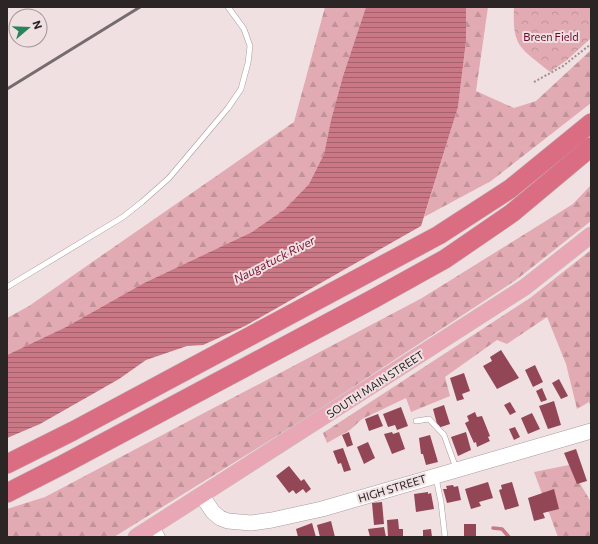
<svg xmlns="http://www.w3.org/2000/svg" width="598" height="544" viewBox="0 0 598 544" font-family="Commissioner,sans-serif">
  <defs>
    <pattern id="forest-firs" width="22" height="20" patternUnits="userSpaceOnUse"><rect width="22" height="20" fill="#e2aab2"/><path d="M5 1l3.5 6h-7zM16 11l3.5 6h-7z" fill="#c29299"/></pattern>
    <pattern id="park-crowns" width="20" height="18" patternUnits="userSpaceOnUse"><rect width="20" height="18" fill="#e2aab2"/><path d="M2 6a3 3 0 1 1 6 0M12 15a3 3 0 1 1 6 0" fill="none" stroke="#c29299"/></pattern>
    <pattern id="water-rules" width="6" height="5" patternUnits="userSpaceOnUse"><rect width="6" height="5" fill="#ca7786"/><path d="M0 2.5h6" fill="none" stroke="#a4616d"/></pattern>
  </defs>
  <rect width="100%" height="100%" fill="#f0e0e2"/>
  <g fill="url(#forest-firs)">
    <polygon points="325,7 366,7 343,76 331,120 324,154 309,184 285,209 252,232 144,283 66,327 7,355 7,318 29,306 294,122"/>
    <polygon points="466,7 488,7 476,91 514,108 536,101 591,50 591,103 491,181 424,217 458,107 466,41"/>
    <polygon points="591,185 591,221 516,280 309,416 114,537 7,537 7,509 45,497 422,298 573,204"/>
    <polygon points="591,250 591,408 589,402 577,409 566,364 547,317 507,344 497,340 445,377 450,396 411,412 406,398 362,419 350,430 327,443 323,433 530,298"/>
    <polygon points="569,465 591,502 591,537 558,537 534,472"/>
  </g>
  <path fill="url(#park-crowns)" d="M514 7H591V38L567 60 550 72C521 48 512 48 514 7Z"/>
  <polygon fill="url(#water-rules)" points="366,7 466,7 466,41 458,107 421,226 245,326 203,345 187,346 146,360 119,379 40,424 7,438 7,355 66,327 144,283 252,232 285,209 309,184 324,154 331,120 343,76"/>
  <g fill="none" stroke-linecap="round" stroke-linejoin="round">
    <polyline stroke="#ca7786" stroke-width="3.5" points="493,528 502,529 509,537"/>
  </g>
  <g fill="#934656">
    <polygon points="501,350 519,378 497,389 483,366 492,361 490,357"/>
    <polygon points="535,365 543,382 533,387 525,370"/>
    <polygon points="464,373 470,391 462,394 464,399 457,401 450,378"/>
    <polygon points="559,379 568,396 561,399 552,383"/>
    <polygon points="542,388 547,400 541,402 536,391"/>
    <polygon points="554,401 561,425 548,429 539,406"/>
    <polygon points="510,402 516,412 510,415 504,405"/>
    <polygon points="444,405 450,424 438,428 433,409"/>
    <polygon points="401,407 408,426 397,430 395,425 388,427 383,414"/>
    <polygon points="475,412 477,417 482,416 490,436 488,437 490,441 477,447 476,442 474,443 465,423 469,421 467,416"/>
    <polygon points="532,413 540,429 528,434 521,418"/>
    <polygon points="378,414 383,426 369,431 365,419"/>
    <polygon points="515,427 520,437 514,440 509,429"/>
    <polygon points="349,432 353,445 347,447 342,435"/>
    <polygon points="392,432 393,434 399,432 405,449 392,454 384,434"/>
    <polygon points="466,432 471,450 458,456 451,437"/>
    <polygon points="430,435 438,462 426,465 423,454 421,454 419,438"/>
    <polygon points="368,442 375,458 364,464 357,447"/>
    <polygon points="343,448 351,470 344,472 341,463 338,464 333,451"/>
    <polygon points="576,449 587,481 577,484 564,453"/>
    <polygon points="289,466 301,481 304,479 311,489 306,493 303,489 296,494 293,490 289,493 276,476"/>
    <polygon points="488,482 493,498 479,502 481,506 471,509 465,489"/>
    <polygon points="512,482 519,506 505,510 499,490 502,489 501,485"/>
    <polygon points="453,485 454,487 458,486 461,500 447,503 443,489 447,489 446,486"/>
    <polygon points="554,489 559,509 543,513 545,518 534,521 528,498"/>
    <polygon points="428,492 428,494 431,493 434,509 416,512 414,494"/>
    <polygon points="382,502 384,524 374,525 372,503"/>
    <polygon points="398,519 399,529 403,529 403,537 388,537 387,520"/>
    <polygon points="331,521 335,537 320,537 317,525"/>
    <polygon points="312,523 316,537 298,537 296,529"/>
    <rect x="464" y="524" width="12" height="13"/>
    <polygon points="384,527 386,537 370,537 368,529"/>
    <polygon points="431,529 432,537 423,537 423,530"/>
  </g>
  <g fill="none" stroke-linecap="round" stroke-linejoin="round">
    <g stroke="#aa9b9d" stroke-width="6">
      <g id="lane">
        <polyline points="7,287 123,217 142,202 169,178 228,108 241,89 248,63 250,46 244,29 228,7"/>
        <polyline points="416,421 429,419 444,435 456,468"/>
        <polyline points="436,478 441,502 445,537"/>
      </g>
    </g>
    <g stroke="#aa9b9d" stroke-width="11">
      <polyline id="street" points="153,525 160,537"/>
    </g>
    <g stroke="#aa9b9d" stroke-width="16">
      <polyline id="secondary" points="202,496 213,512 220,518 228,521 251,523 272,520 322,509 591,431"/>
    </g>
    <g stroke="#c4c2c2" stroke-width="17">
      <polyline id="primary" points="136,537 525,287 591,235"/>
    </g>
    <g stroke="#c4c2c2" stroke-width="20">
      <g id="highway">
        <polyline points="7,464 73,431 439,235 510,189 591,123"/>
        <polyline points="7,493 62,465 373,299 445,259 512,213 591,147"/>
      </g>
    </g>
    <polyline stroke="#9c9092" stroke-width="2" stroke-dasharray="2 2" stroke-linecap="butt" points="534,82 563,66 591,44"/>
    <use href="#lane" stroke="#fff" stroke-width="5"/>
    <use href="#street" stroke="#fff" stroke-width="10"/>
    <use href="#secondary" stroke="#fff" stroke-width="15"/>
    <use href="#primary" stroke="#e9a7b5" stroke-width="16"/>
    <use href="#highway" stroke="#db6d83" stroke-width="19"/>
    <polyline stroke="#766c6d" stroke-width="3" points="7,89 140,7"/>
  </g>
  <g text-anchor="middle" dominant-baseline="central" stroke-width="4" stroke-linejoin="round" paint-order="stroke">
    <g font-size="11" fill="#6c012a" stroke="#f0e0e2">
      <text x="551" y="36">Breen Field</text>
    </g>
    <g font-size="11" fill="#2b2526" stroke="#f0e0e2">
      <text transform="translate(375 384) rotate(-33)">SOUTH MAIN STREET</text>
      <text transform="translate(392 488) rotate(-17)">HIGH STREET</text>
    </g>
    <g font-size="12" font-style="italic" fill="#7b1635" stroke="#f0e0e2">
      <text transform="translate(274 259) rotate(-27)">Naugatuck River</text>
    </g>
  </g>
  <rect width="598" height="544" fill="none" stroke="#2b2526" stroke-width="16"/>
  <g transform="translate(28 28) rotate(71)"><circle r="19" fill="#f0e0e2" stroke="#a19597"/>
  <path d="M0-3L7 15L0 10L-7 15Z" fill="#298459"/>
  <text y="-6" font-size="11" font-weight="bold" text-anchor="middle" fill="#2b2526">N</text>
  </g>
</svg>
